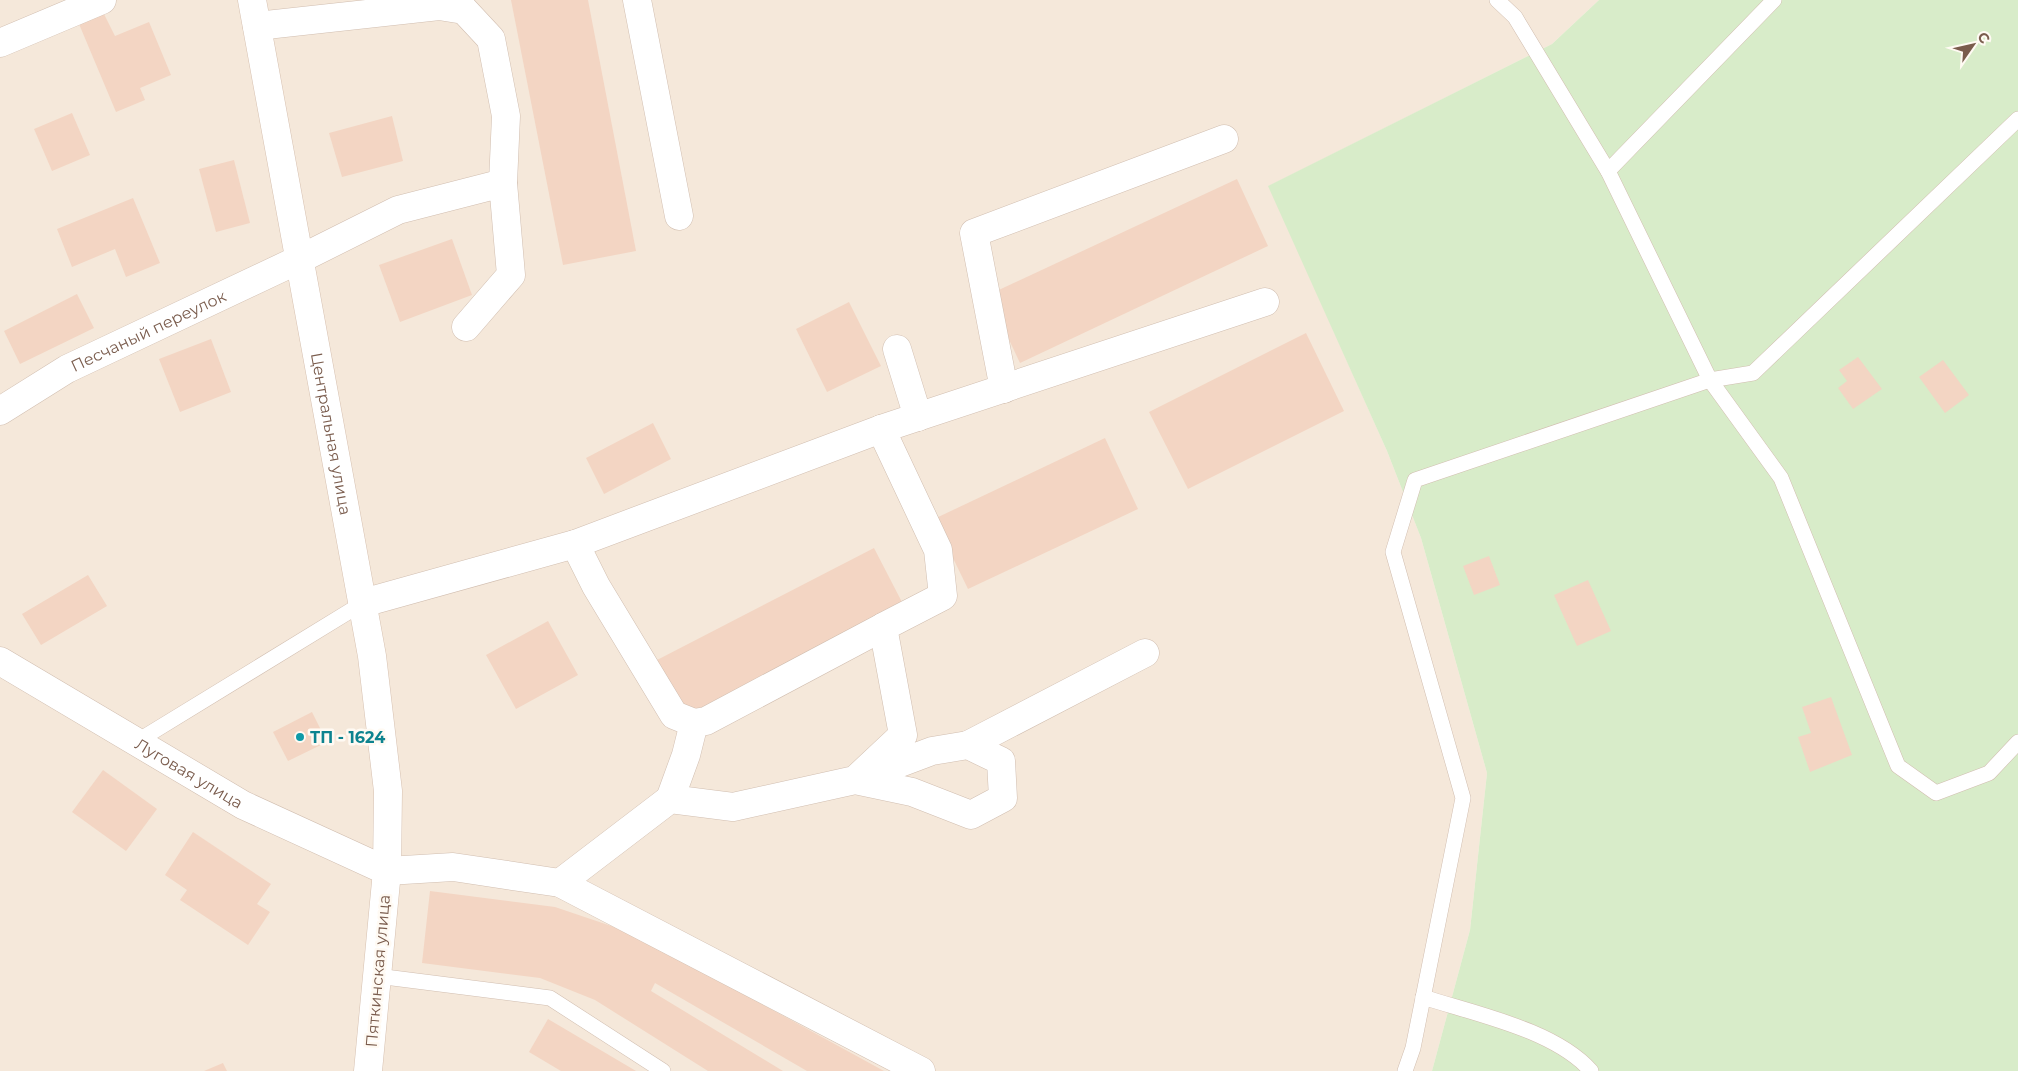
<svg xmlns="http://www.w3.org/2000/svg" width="2018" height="1071" viewBox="0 0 2018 1071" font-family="Montserrat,sans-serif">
  <rect width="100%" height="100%" fill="#fdf6ec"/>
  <polygon fill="#f5e8da" points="0,0 1599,0 1552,44 1269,186 1387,451 1421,538 1487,773 1470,930 1432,1071 0,1071"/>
  <polygon fill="#d8ecc9" points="1599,0 2018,0 2018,1071 1432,1071 1470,930 1487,773 1421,538 1387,451 1268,186 1552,44"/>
  <g fill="#f3d5c3">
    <polygon points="511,0 588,0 636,251 563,265"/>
    <polygon points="104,14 115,36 149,22 171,75 140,88 145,100 116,112 79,24"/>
    <polygon points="72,113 90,155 52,171 34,129"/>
    <polygon points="392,116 403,161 342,177 329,133"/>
    <polygon points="234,160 250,223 216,232 199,169"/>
    <polygon points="1237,179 1268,246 1020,363 988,295"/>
    <polygon points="133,198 160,263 126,277 115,249 72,267 57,229"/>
    <polygon points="452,239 472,295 400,322 379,265"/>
    <polygon points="77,294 94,328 20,364 4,331"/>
    <polygon points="849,302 881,366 827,392 796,329"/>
    <polygon points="1306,333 1344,411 1188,489 1149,412"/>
    <polygon points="211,339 231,392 180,412 159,359"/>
    <polygon points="1858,357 1882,389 1853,409 1838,388 1847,381 1839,370"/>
    <polygon points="1943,360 1969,395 1945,413 1919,377"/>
    <polygon points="653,423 671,459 604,494 586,458"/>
    <polygon points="1105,438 1138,509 968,589 934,519"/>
    <polygon points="874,548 904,606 686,718 657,660"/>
    <polygon points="1489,556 1500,585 1474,595 1463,566"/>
    <polygon points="88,575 107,606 41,645 22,614"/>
    <polygon points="1588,580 1611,631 1577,646 1554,595"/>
    <polygon points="548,621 578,675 516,709 486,655"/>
    <polygon points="1831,697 1852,755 1810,772 1798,737 1811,733 1802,707"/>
    <polygon points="312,712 327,742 288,761 273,732"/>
    <polygon points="103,770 157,809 126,851 72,812"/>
    <polygon points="193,832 271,884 257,904 270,912 248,945 180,900 187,890 165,875"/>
    <polygon points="430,891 555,907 632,933 884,1071 807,1071 655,983 651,991 783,1071 708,1071 595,1000 540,978 422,963"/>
    <polygon points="548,1019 636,1071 561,1071 529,1052"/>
    <polygon points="223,1063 227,1071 204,1071"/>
  </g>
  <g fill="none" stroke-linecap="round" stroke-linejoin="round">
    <g stroke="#d1beb0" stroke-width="16">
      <g id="lane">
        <polyline points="1497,0 1515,17 1608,171 1710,380 1781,478 1898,766 1936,793 1989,773 2018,742"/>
        <polyline points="1608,171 1774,0"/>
        <polyline points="136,742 363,603"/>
        <polyline points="377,976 550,998 663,1071"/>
        <path d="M1423 997C1475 1014 1555 1030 1591 1071"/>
        <polyline points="1405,1071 1413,1048 1463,798 1393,552 1415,480 1710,380 1753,373 2018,119"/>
      </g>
    </g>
    <g stroke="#d1beb0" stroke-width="29">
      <g id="street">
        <polyline points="637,0 679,216"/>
        <polyline points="257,26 439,6 464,10 491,39 506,116 503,183"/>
        <polyline points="0,43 102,0"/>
        <polyline points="897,349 918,417"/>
        <polyline points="1004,389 974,233 1224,139"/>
        <path id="s1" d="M0 411 67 369 300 259 398 210 503 183 511 275 466 327"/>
        <polyline points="575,544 596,586 674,715 694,723 706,721 883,627"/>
        <polyline points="363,603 575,544 881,429 1265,302"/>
        <path id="s2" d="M0 661 243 805 387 871 453 867 560 883 921 1071"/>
        <polyline points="968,745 1145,653"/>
        <polyline points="670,799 686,755 694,723"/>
        <polyline points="560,883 670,799 733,807 855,780 912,792 971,815 1003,798 1001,761 968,745 932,751 855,780 903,735 883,627 943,596 938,550 881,429"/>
      </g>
    </g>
    <g stroke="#d6c0b0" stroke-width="29">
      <g id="secondary">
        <path id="s3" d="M252 0 372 656 388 791 387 871 368 1071"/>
      </g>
    </g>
    <use href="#lane" stroke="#fff" stroke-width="15"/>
    <use href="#street" stroke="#fff" stroke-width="28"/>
    <use href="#secondary" stroke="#fff" stroke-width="28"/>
  </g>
  <circle fill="#0f9aa8" stroke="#fffaf3" stroke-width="2" cx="300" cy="737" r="5"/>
  <g text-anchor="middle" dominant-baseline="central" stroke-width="5" stroke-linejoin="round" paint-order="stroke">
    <g font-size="16" fill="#7a5c4d" stroke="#fffaf3">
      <text stroke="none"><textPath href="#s1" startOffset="169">Песчаный переулок</textPath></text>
      <text stroke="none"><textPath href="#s3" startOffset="441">Центральная улица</textPath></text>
      <text stroke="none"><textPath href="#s2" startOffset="220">Луговая улица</textPath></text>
      <text transform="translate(378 971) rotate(-85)">Пяткинская улица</text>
    </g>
    <g font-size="16" font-weight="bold" fill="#0d838f" stroke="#fffaf3" text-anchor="start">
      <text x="310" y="737">ТП - 1624</text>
    </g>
  </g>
  <g transform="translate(1973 45) rotate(56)" stroke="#fffaf3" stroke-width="4" paint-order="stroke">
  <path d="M0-4L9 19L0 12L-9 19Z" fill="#7a5c4d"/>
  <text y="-8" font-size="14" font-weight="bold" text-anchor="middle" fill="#7a5c4d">С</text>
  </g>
</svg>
